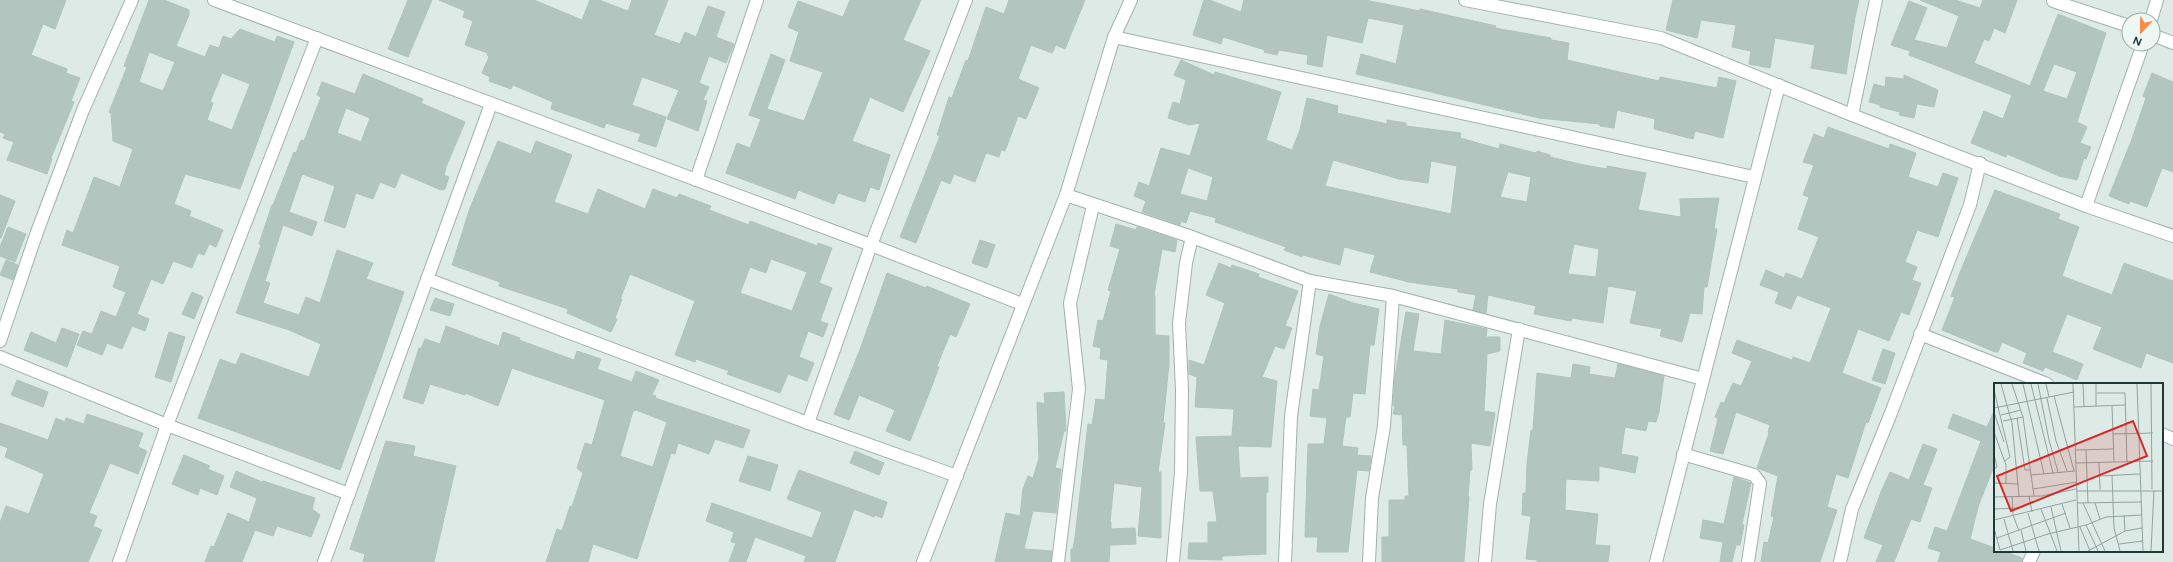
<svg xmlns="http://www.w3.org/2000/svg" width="2173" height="562" viewBox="0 0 2173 562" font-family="Figtree,sans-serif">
  <rect width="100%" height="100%" fill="#ddeae6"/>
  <g fill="#b2c5bf" stroke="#afc4be" fill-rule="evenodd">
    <polygon points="0,0 66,0 55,29 43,24 31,55 67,69 66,73 80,78 71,101 74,102 51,158 52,159 47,174 7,160 14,142 3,138 5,134 0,132"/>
    <path d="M149 0H164L189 10V15L176 46 205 57 210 45 219 48 223 36 231 39 240 29 275 42 277 36 294 42 240 189 185 174 174 204 191 211 189 216 223 230 216 247 209 244 204 255 198 253 192 268 173 261 163 284 151 279 137 314 149 319 145 331 132 326 122 349 107 343 102 355 77 345 83 331 92 334 101 311 116 317 126 292 113 287 120 266 62 245 67 230 73 233 94 177 120 187 133 149 113 141 111 113 109 112 127 67 124 66ZM149 52 175 62 163 91 139 82ZM222 73 250 84 232 130 207 120 213 103 210 102Z"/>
    <polygon points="408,0 432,0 408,57 388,49"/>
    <polygon points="439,0 534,0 582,20 590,0 599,0 628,11 632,0 668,0 654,35 680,44 685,32 696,37 708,6 725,12 716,37 734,44 726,63 709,56 699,83 709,87 703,100 707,101 698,131 667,119 679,90 642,77 632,105 666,117 656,147 638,141 641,134 606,123 604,128 583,120 551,109 553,102 513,85 511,89 489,81 490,77 482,73 489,57 487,55 488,53 465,45 473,21 463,17 465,11"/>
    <polygon points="850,0 921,0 903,40 930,51 903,112 870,97 852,141 890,155 879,190 870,187 865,202 838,193 834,204 798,190 795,199 726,173 737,143 750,148 761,119 749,115 771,54 785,60 767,109 804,121 823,72 790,61 799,32 788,27 798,1 843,17"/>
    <polygon points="1009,0 1085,0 1065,49 1056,45 1052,53 1031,45 1018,79 1039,88 1026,119 1018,116 1005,151 1001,150 999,157 986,153 975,182 954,174 950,184 941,180 916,243 900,237 940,136 937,135 949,97 952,98 966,60 968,61 986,7 1004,14"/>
    <polygon points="1204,0 1209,0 1241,12 1244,0 1365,0 1420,11 1420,9 1496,26 1495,28 1551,38 1551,40 1569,43 1567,60 1659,81 1660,77 1717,88 1719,77 1736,81 1723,138 1695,131 1693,139 1654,129 1655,119 1617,110 1614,128 1600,126 1600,124 1539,118 1356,74 1361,54 1396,64 1404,25 1368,18 1362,43 1327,35 1322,67 1307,64 1308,55 1279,50 1277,55 1264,52 1265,50 1223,37 1221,44 1193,35"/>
    <polygon points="1673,0 1859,0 1855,17 1846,74 1811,68 1815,45 1775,38 1770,68 1749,64 1751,51 1732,47 1736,25 1701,20 1697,38 1666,30"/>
    <path d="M1920 0H1955L1980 8 1983 0H2017L2005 33 1994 28 1989 41 1984 39 1974 63 2030 86 2058 14 2106 33 2077 122 2087 127 2080 143 2091 147 2086 159 2084 158 2077 180 2059 176 2007 154 2006 157 1971 143 1984 111 2003 119 2012 95 1909 55 1910 51 1891 45 1909 1 1927 8 1914 40 1947 48 1959 16ZM2054 64 2077 72 2067 99 2043 91Z"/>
    <path d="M1181 60 1214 75 1215 72 1281 92 1266 140 1292 150 1300 130 1307 98 1338 106 1337 113 1387 124V120L1406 123V126L1461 133 1460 138 1499 149 1500 144 1536 153 1537 151 1550 155V157L1584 165 1607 169V166L1646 173 1638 210 1681 217 1680 199 1719 198 1714 228 1717 229 1707 287H1704L1702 314 1690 313 1682 342 1660 336 1662 329 1630 323 1637 291 1608 286 1603 323 1572 318 1571 321 1534 314 1536 306 1488 295 1486 313 1473 310 1476 295 1458 292V289L1409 282 1370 272 1375 255 1344 247 1340 265 1303 255 1302 257 1284 250 1286 247 1215 222 1216 218 1190 211 1186 223 1181 221 1180 225 1142 212 1146 201 1134 196 1139 182 1149 186 1161 148 1190 156 1200 123 1189 125 1168 118 1173 102 1180 104 1186 80 1174 75ZM1333 160 1399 179 1428 183 1431 161 1457 166 1451 214 1325 186ZM1188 168 1213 177 1207 201 1180 194ZM1508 172 1531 177 1527 202 1500 197ZM1574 244 1599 249 1596 277 1568 274Z"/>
    <polygon points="2152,73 2173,82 2173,172 2162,168 2147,207 2130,201 2129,204 2109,196 2132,139 2146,98 2143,96"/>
    <path d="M363 74 423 99 421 103 465 122 446 167 444 175 449 177 445 189 441 190 401 173 395 188 380 182 373 199 356 193 345 228 324 221 335 186 302 174 289 212 317 222 312 236 283 225 265 281 270 283 263 303 299 315 306 297 320 303 337 250 373 263 366 279 404 292 379 364 340 470 198 418 220 359 236 365 241 353 309 377 321 344 289 330 236 313 261 245 259 244 272 205H273L294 152 296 153 301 140 304 141 321 97 317 95 322 82 355 94ZM346 108 370 118 361 142 337 133Z"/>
    <polygon points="1904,75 1938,90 1934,107 1917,104 1914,118 1899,115 1900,112 1880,107 1880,105 1869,102 1874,84 1885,87 1886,77 1904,79"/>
    <polygon points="1828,127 1889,149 1890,144 1916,153 1908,177 1938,187 1943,173 1958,178 1938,237 1917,230 1905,262 1917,267 1912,280 1921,283 1909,315 1901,312 1889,341 1858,329 1842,373 1881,388 1868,423 1866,422 1848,478 1836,474 1827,507 1837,510 1820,562 1761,562 1764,542 1768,543 1774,517 1771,516 1778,476 1757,468 1769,433 1768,432 1770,425 1736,412 1723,454 1710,451 1718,419 1715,417 1721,402 1724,403 1733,383 1741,386 1752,361 1732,353 1737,340 1792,360 1793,357 1810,363 1831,308 1797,295 1791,309 1775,303 1779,292 1760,285 1766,270 1784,278 1786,273 1802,279 1819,237 1798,229 1809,197 1803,195 1814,165 1803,162 1814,134 1824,138"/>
    <path d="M498 141 531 154 536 141 572 155 554 202 588 214 598 189 645 209 653 189 677 198 679 194 711 206 709 210 749 225 750 221 817 246 818 243 832 248 819 283 832 288 820 321 828 324 823 337 808 331 799 357 814 363 807 381 788 374 780 393 727 374 729 371 696 359 695 362 675 355 695 301 630 274 620 299H622L615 318 617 319 611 332 567 313 568 309 499 286 500 282 452 265 470 208ZM771 259 807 272 792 311 740 293 750 267 766 273Z"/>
    <polygon points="1995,190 2060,214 2058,219 2079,227 2062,276 2112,295 2124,263 2173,281 2173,363 2146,353 2141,368 2093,349 2102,327 2067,314 2052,352 2083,364 2077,380 2045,367 2043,371 2023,363 2027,353 2002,342 1998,352 1995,352 1942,330 1955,297 1951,296 1961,270"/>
    <polygon points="0,195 15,201 1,238 0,238"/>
    <polygon points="1116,224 1136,230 1137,227 1177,240 1175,252 1162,249 1154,295 1155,296 1155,335 1169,336 1169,364 1163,423 1165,423 1158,472 1161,472 1161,538 1138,536 1142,487 1114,483 1110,522 1111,522 1111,529 1135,528 1136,544 1110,545 1109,562 1071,562 1071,549 1073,549 1075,537 1088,424 1092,425 1096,399 1105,400 1108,360 1100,359 1101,348 1093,346 1098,320 1103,321 1111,291 1108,290 1120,249 1110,246"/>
    <polygon points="8,227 26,234 15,262 0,256 0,247"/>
    <polygon points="980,240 995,245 987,268 972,263"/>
    <polygon points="6,260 18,265 13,280 0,275"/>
    <polygon points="1219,263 1231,268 1232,265 1259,274 1258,277 1298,291 1285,326 1292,328 1284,349 1275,346 1262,377 1277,381 1271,447 1238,446 1240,478 1268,477 1268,492 1266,492 1266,554 1222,556 1222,560 1188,559 1189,543 1208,543 1208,522 1217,522 1213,491 1200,491 1196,437 1232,436 1234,409 1195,407 1197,377 1189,374 1189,360 1204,365 1225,303 1206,295"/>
    <polygon points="887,273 926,288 927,286 970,304 956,337 950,334 937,366 939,367 930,391 910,441 886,431 895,410 859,395 849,420 834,414 861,347"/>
    <polygon points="192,292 203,297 194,319 182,314"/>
    <polygon points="1329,294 1353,303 1379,309 1374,345 1370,345 1365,394 1353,393 1350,417 1346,417 1342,446 1358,448 1357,455 1371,456 1369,471 1357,470 1348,552 1317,552 1318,537 1305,537 1308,444 1324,444 1327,418 1310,416 1313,389 1319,390 1324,356 1316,354 1320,326"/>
    <polygon points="435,298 454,304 450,316 430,310"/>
    <polygon points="1406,312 1419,314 1413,351 1441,354 1445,320 1487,329 1486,337 1500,337 1500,351 1487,354 1484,411 1495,413 1490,446 1471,443 1472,470 1470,470 1468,496 1469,497 1464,562 1382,562 1382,537 1389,537 1389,500 1405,500 1405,496 1409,496 1407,445 1403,445 1402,415 1393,414 1395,406 1393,405 1395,377"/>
    <path d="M446 326 499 346 503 332 520 338 519 340 574 360 577 351 601 359 597 369 632 382 636 371 659 380 652 395 656 396 655 398 750 430 743 448 715 439 709 454 678 443 675 454 671 453 637 559 593 544 588 562H546L557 529 562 531 570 506 572 507 583 473 577 468 585 443 592 445 605 400 512 368 498 406 465 393V395L430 384 423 404 403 398 419 348 421 349 425 339 440 344ZM636 410 667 422 653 467 620 456 633 411Z"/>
    <polygon points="62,328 79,334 67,367 24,350 31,332 56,343"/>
    <polygon points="169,332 185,337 171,382 155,377"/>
    <polygon points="1883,349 1895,353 1885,384 1872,380"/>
    <polygon points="1573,364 1590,367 1589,374 1615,378 1618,364 1664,376 1659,412 1656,422 1648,421 1646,431 1625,427 1621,454 1638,457 1635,473 1599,466 1599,481 1566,479 1565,510 1598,514 1595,545 1610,546 1608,562 1537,562 1537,560 1526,559 1531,516 1522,515 1523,493 1526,493 1527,464 1531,430 1533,430 1537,373 1571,378"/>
    <polygon points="17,380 48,392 43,407 11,395"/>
    <polygon points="1064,392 1066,431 1064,431 1055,468 1061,469 1056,513 1033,511 1024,549 1052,551 1051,562 995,562 1006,513 1020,516 1023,489 1028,476 1033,478 1039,458 1037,402 1045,404 1044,393"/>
    <polygon points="1995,409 1995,464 1979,504 1970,539 1995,548 1995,551 2003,551 2022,558 2022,562 1938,562 1941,552 1928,548 1935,527 1947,531 1981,441 1948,428 1953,414 1987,427"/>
    <polygon points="87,414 143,433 138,447 147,451 138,474 110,463 89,513 97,516 93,526 102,530 88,562 0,562 0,523 6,506 29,514 44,474 5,457 8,448 0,445 0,423 48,440 56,418 65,422 66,418 84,424"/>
    <polygon points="386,441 415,446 413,456 456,466 434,562 363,562 365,554 350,549"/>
    <polygon points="1923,444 1937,449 1923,485 1932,488 1920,522 1911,519 1894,562 1876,562 1883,545 1864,538 1881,492 1890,472 1909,480"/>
    <polygon points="855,451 884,463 879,475 850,463"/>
    <polygon points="184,455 210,466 208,469 224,476 217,495 200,488 198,495 172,484"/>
    <polygon points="748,456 778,465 770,491 739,481"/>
    <polygon points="799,470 887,502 882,518 875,515 874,517 854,509 835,562 804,562 806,556 755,537 746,562 729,562 736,543 731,542 734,532 706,521 712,503 812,538 822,512 787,499"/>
    <polygon points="236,471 262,482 263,481 315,498 312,509 320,515 311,537 277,526 273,536 255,530 242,562 205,562 211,546 214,547 228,513 249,522 257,498 230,487"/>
    <polygon points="1734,477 1751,483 1742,524 1744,525 1740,545 1736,545 1732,562 1720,562 1723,542 1700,538 1703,520 1724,524"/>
  </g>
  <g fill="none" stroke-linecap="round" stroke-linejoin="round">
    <g stroke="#a0b2ae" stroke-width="14">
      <g id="minor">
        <polyline points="214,0 871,245 1022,304"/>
        <polyline points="1465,0 1661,38 1852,115 2086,206 2173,236"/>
        <polyline points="2053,1 2129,26"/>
        <polyline points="2151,20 2157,0"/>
        <polyline points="2153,35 2173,43"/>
        <polyline points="1114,37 1754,177"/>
        <polyline points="1852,115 1876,0"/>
        <polyline points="696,180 757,0"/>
        <polyline points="1066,195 1192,237 1310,281 1393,296 1703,379"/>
        <polyline points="2086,206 2143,44"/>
        <polyline points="427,279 808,423 957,476"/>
        <polyline points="1920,334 2047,384"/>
        <polyline points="0,341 37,232 83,110 132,0"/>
        <polyline points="0,357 167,425 349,494"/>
        <polyline points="808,423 871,245 966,0"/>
        <polyline points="2162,434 2173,439"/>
        <polyline points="1683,454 1754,475 1760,483 1748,562"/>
        <polyline points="119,562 167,425 317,38"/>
        <polyline points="324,562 491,104"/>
        <polyline points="923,562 1066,195 1114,37 1131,0"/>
        <polyline points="1058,562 1079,389 1070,303 1093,206"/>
        <polyline points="1173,562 1181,472 1182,390 1179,323 1186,263 1192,237"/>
        <polyline points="1285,562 1291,416 1310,281"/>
        <polyline points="1369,562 1372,498 1384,426 1393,296"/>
        <polyline points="1485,562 1490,504 1519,329"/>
        <polyline points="1656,562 1779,85"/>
        <polyline points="1840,562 1852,509 1891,413 1970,205 1980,163"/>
        <polyline points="2029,562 2034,551"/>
      </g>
    </g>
    <use href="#minor" stroke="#fff" stroke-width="12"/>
  </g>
  <g transform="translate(1994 383)">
    <rect width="169" height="169" fill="#ddeae6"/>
    <path fill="none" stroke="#91a4a0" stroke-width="1" d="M7 1 18 40 25 113M18 1 29 34 40 113M29 1 50 91M37 1 59 90M44 1 55 57 64 89M52 1 55 14M79 1 85 168M89 1 90 24M102 1V23M143 1 149 168M157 1 158 106M0 7 16 74 11 78M103 10H131L133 79M60 13 80 88M53 15 62 58 73 88M118 23 120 79M80 24 131 22M0 25 80 9M0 29 10 59M7 32 27 27M23 35 31 87H36M9 38 29 34M0 49 12 82V101M119 51 159 50M81 67 120 66M92 67 94 120M0 71 3 84 0 86M105 79 106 107M82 80 159 78M37 92 81 88M118 92 120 145 126 168M106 93 146 91M0 100 25 101M39 106 83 99M83 108H169M18 113 19 132 25 148M35 113 38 129M0 114 48 113 82 106M83 120 147 119M89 120 111 168M101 120 106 136M68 121 76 145M57 124 67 168M0 126 25 125M47 126 63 168M34 130 45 168M130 132 131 148M10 136 19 168M0 137 82 117M92 142 104 168M86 144 96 168M0 145 6 167M27 147 32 168M3 155 72 130M125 161 149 158M6 167 54 151 92 142 112 134 148 132M94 168 131 148 148 145M157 168 160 107"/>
    <path fill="#d62828" fill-opacity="0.15" stroke="#d62828" stroke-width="2" d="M139 38 153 73 17 128 3 93Z"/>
    <rect width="169" height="169" fill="none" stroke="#1e3a36" stroke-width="2"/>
  </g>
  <g transform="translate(2141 32) rotate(202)"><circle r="19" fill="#edf7f3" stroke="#9aaba7"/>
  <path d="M0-3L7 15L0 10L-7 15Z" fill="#fc8b49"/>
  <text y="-6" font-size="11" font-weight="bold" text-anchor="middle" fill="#1e3a36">N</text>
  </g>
</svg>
